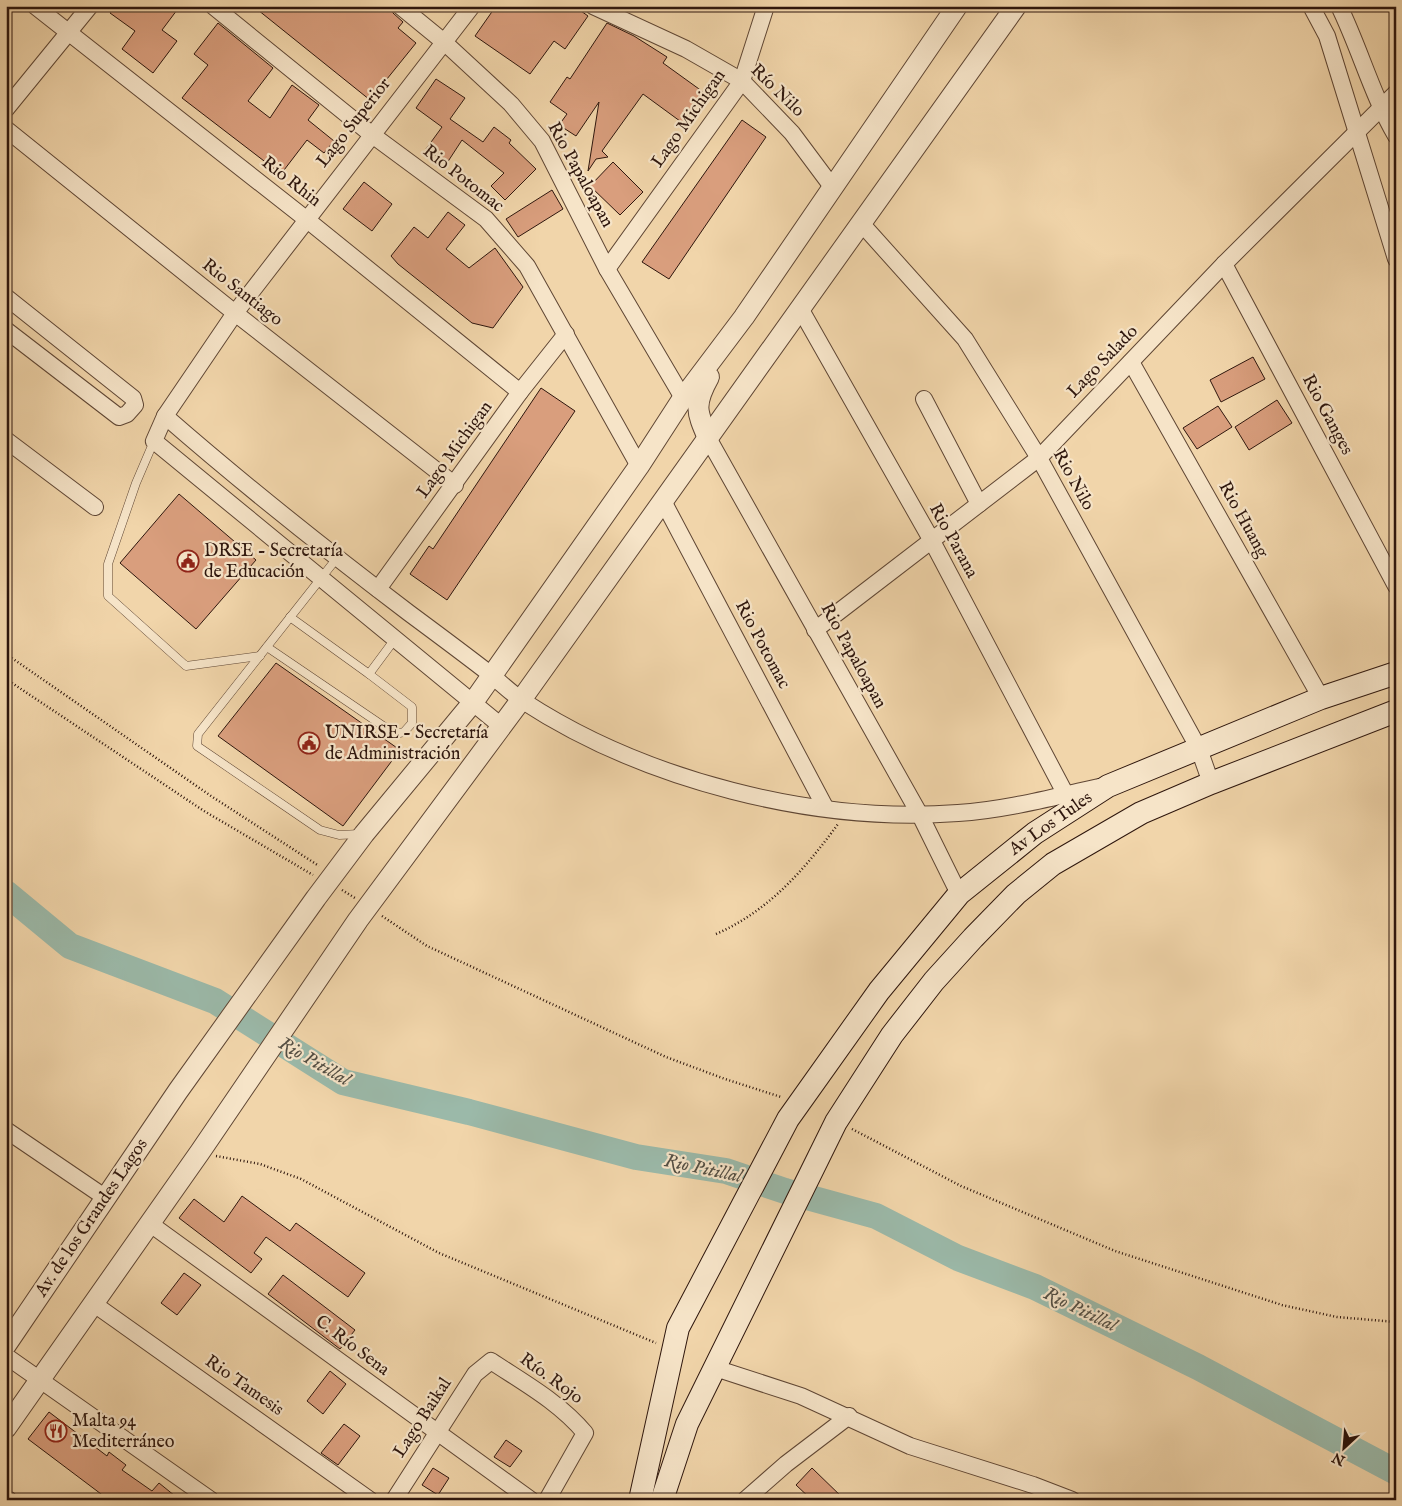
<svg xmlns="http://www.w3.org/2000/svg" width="1402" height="1506" viewBox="0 0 1402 1506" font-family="'IM FELL English',serif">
  <rect width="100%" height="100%" fill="#f1d5aa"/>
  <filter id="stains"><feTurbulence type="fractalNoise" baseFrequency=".004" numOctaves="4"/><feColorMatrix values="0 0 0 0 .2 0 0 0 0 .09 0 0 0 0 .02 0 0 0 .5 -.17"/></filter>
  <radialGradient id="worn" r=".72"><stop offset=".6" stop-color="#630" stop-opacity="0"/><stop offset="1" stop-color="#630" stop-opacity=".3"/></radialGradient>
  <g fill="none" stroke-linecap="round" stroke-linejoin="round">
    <polyline stroke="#9bb9a9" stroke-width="26" points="6,893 70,946 215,1001 343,1082 469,1112 636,1157 726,1171 785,1191 876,1216 958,1258 1035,1287 1198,1367 1396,1472"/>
  </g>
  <g fill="#d99e7d" stroke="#2e160d">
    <polygon points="115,6 180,6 162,30 177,41 153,73 122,49 135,31 110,13"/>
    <polygon points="253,6 390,6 393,13 403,22 398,28 416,43 370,100"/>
    <polygon points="496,6 574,6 588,16 565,49 554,41 530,74 475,36"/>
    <polygon points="218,23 273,68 248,101 270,118 292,85 319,105 308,120 334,141 324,153 307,140 281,174 182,98 208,65 194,54"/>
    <polygon points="607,23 634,36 667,57 663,63 706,94 684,124 643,94 602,151 608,157 596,159 588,171 599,102 576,136 559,125 567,114 550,102 567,77 570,79"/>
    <polygon points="436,79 465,98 450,119 483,142 494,127 511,140 509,143 536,169 505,200 491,186 504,173 462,140 447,163 426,149 442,127 416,108"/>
    <polygon points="742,120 766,137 669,279 642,262"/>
    <polygon points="613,162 643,192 620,215 590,186"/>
    <polygon points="364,182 392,204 372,231 343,209"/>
    <polygon points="552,190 563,209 518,237 506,219"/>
    <polygon points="448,212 465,225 446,249 469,268 495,248 523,287 493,328 472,323 398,264 391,256 414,227 428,238"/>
    <polygon points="1253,357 1265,379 1221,402 1210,380"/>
    <polygon points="541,388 575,411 447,600 410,574 429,546 433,549"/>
    <polygon points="1277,400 1292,423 1249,450 1235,427"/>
    <polygon points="1218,406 1232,427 1197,449 1183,428"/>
    <polygon points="179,494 256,560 196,629 120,563"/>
    <polygon points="276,663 400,750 343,826 218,736"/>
    <polygon points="242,1196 290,1231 296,1223 365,1273 348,1297 266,1237 254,1253 262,1259 251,1273 179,1218 194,1199 224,1222"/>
    <polygon points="184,1273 201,1285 177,1315 161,1303"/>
    <polygon points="283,1275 355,1330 340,1349 268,1294"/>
    <polygon points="330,1371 346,1384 323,1414 307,1401"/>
    <polygon points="49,1412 107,1456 109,1452 126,1465 122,1470 152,1491 159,1483 180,1500 109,1500 28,1439"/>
    <polygon points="344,1424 360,1436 338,1465 321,1453"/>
    <polygon points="506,1440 522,1451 510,1467 494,1457"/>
    <polygon points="433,1468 449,1478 438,1495 422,1485"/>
    <polygon points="812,1468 845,1500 812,1500 796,1485"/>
  </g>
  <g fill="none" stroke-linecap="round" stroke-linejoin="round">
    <g stroke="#5f4634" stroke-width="9">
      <g id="service">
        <polyline points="154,441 136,483 108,564 108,596 186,666 260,656"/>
        <polyline points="337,558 198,734 197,746 320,830 339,835 360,834"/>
        <polyline points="290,617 369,674"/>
        <polyline points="267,647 395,734 404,732 412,723 412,707 369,674 395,639"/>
      </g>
    </g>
    <g stroke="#5f4634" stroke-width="18">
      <g id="minor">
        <polyline points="35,6 306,219 520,392"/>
        <polyline points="213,6 371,134 486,219 527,266 639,466"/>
        <polyline points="400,6 444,42 511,104 542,141 607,269 683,398"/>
        <polyline points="472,6 235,313 165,416 154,441 500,725"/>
        <polyline points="593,6 686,49 742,81 792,133 833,188"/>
        <polyline points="1311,6 1327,36 1396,259"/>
        <path d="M1339 6C1360 49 1372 95 1396 136"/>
        <polyline points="6,109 90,6"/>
        <polyline points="6,129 235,313 455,485"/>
        <polyline points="861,223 965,339 1039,458 1199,749 1211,783"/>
        <polyline points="1224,264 1396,586"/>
        <polyline points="607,269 742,81 766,6"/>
        <polyline points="6,297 133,398 135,405 127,414 119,417 6,330"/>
        <polyline points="801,310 932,541 1066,795"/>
        <polyline points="1131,362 1321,698"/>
        <polyline points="924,399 979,504"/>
        <path d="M165 416C244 485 326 550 409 613 436 633 463 653 490 674 501 683 511 693 523 701 644 780 814 824 958 813 1006 810 1053 797 1099 787"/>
        <polyline points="708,438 920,815 959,894"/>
        <polyline points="6,440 95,507"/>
        <polyline points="663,501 825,807"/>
        <polyline points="378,589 520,392 566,334"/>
        <polyline points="815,630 1039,458 1224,264 1396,93"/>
        <polyline points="6,1130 106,1198"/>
        <polyline points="149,1223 531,1500"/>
        <polyline points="94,1304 370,1500"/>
        <polyline points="6,1356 211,1500"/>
        <polyline points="715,1368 801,1396 910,1446 1033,1485 1072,1500"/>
        <polyline points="6,1498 9,1500"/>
        <path d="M394 1500 475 1374 491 1361C524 1383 559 1402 585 1433L547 1500"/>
        <polyline points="745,1500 786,1464 849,1416"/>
      </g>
    </g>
    <g stroke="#5f4634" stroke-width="22">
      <g id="tertiary">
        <path d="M708 438C696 411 694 404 709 377"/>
        <polyline points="6,1345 178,1091 316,898 364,834 474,701 639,466 683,398 744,317 957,6"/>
        <polyline points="6,1428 200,1152 358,920 521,700 1016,6"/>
      </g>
    </g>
    <g stroke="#2e160d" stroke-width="24">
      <g id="secondary">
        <polyline points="640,1500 678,1328 788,1119 879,991 959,894 1035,833 1108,786 1321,698 1396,673"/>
        <polyline points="662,1500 687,1424 836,1122 892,1035 934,981 973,938 1016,894 1053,864 1141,813 1211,783 1396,711"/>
      </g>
    </g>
    <g stroke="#2e160d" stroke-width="2.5" stroke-dasharray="1 2.5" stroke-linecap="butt">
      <polyline points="6,654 211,796 319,866"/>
      <polyline points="6,679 204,811 313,875"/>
      <polyline points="342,890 355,898"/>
      <polyline points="382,916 427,946 666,1057 725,1079 781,1097"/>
      <path d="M716 934C769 911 805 869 838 824"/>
      <polyline points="852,1129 961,1186 1115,1251 1282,1305 1337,1317 1396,1322"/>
      <polyline points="216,1156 260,1164 301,1179 439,1253 656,1343"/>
    </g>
    <use href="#service" stroke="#f6e4c8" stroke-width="8"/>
    <use href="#minor" stroke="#f6e4c8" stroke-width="16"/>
    <use href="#tertiary" stroke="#f6e4c8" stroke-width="20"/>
    <use href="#secondary" stroke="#f6e4c8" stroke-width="22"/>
  </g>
  <defs>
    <g id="civic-ring" transform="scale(1.125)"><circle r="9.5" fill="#f6e4c8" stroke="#8f2418" stroke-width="1.5"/><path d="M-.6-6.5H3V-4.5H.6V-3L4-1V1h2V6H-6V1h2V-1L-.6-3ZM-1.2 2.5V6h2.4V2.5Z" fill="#8f2418"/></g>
    <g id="restaurant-ring" transform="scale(1.125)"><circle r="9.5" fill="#f6e4c8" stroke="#8f2418" stroke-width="1.5"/><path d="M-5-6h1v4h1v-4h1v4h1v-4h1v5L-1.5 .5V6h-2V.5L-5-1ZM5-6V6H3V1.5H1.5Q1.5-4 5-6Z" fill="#8f2418"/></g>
  </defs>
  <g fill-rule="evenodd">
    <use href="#civic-ring" x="188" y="561"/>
    <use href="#civic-ring" x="309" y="743"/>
    <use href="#restaurant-ring" x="56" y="1431"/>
  </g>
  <g text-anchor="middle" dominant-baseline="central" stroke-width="4.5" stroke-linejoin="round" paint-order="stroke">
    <g font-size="18" fill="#2e160d" stroke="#f6e4c8">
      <text transform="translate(777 91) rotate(44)">Río Nilo</text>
      <text transform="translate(689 119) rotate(-55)">Lago Michigan</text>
      <text transform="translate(354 123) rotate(-52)">Lago Superior</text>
      <text transform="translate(580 175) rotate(61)">Rio Papaloapan</text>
      <text transform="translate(463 179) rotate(38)">Rio Potomac</text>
      <text transform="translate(291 182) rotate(38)">Rio Rhin</text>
      <text transform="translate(242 293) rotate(38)">Rio Santiago</text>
      <text transform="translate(1103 362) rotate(-46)">Lago Salado</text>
      <text transform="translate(1327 415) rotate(62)">Rio Ganges</text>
      <text transform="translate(455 450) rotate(-54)">Lago Michigan</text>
      <text transform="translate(1073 480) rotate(61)">Rio Nilo</text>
      <text transform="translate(1243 520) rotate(61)">Rio Huang</text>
      <text transform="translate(953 541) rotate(61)">Rio Parana</text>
      <text transform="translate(762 645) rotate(62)">Rio Potomac</text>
      <text transform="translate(853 656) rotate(61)">Rio Papaloapan</text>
      <text transform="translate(1051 824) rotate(-35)">Av Los Tules</text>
      <text transform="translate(92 1218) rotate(-56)">Av. de los Grandes Lagos</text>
      <text transform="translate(352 1346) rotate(37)">C. Río Sena</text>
      <text transform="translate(551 1379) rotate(36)">Río. Rojo</text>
      <text transform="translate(244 1386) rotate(35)">Rio Tamesis</text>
      <text transform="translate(423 1418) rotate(-57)">Lago Baikal</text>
    </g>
    <g font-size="18" fill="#2e160d" stroke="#f6e4c8" text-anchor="start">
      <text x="204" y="551">DRSE - Secretaría<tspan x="204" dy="21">de Educación</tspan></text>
      <text x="325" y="733">UNIRSE - Secretaría<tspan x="325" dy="21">de Administración</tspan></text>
      <text x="72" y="1421">Malta 94<tspan x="72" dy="21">Mediterráneo</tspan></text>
    </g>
    <g font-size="19" font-style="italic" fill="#544f44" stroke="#f6e4c8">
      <text transform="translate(314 1062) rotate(30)">Rio Pitillal</text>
      <text transform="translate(703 1169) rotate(12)">Rio Pitillal</text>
      <text transform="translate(1080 1310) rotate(26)">Rio Pitillal</text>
    </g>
  </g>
  <rect width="1402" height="1506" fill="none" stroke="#f1d5aa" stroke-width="25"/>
  <rect x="8" y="8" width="1387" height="1491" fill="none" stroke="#2e160d" stroke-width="2.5"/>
  <rect x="12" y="12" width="1377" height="1481" fill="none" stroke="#2e160d"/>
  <g transform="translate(1344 1448) rotate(206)" stroke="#f6e4c8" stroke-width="4" paint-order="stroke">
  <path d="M0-4L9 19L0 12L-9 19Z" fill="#2e160d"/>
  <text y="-8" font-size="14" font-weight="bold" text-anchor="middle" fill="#2e160d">N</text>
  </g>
  <rect width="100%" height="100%" filter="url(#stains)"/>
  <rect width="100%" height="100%" fill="url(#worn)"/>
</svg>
